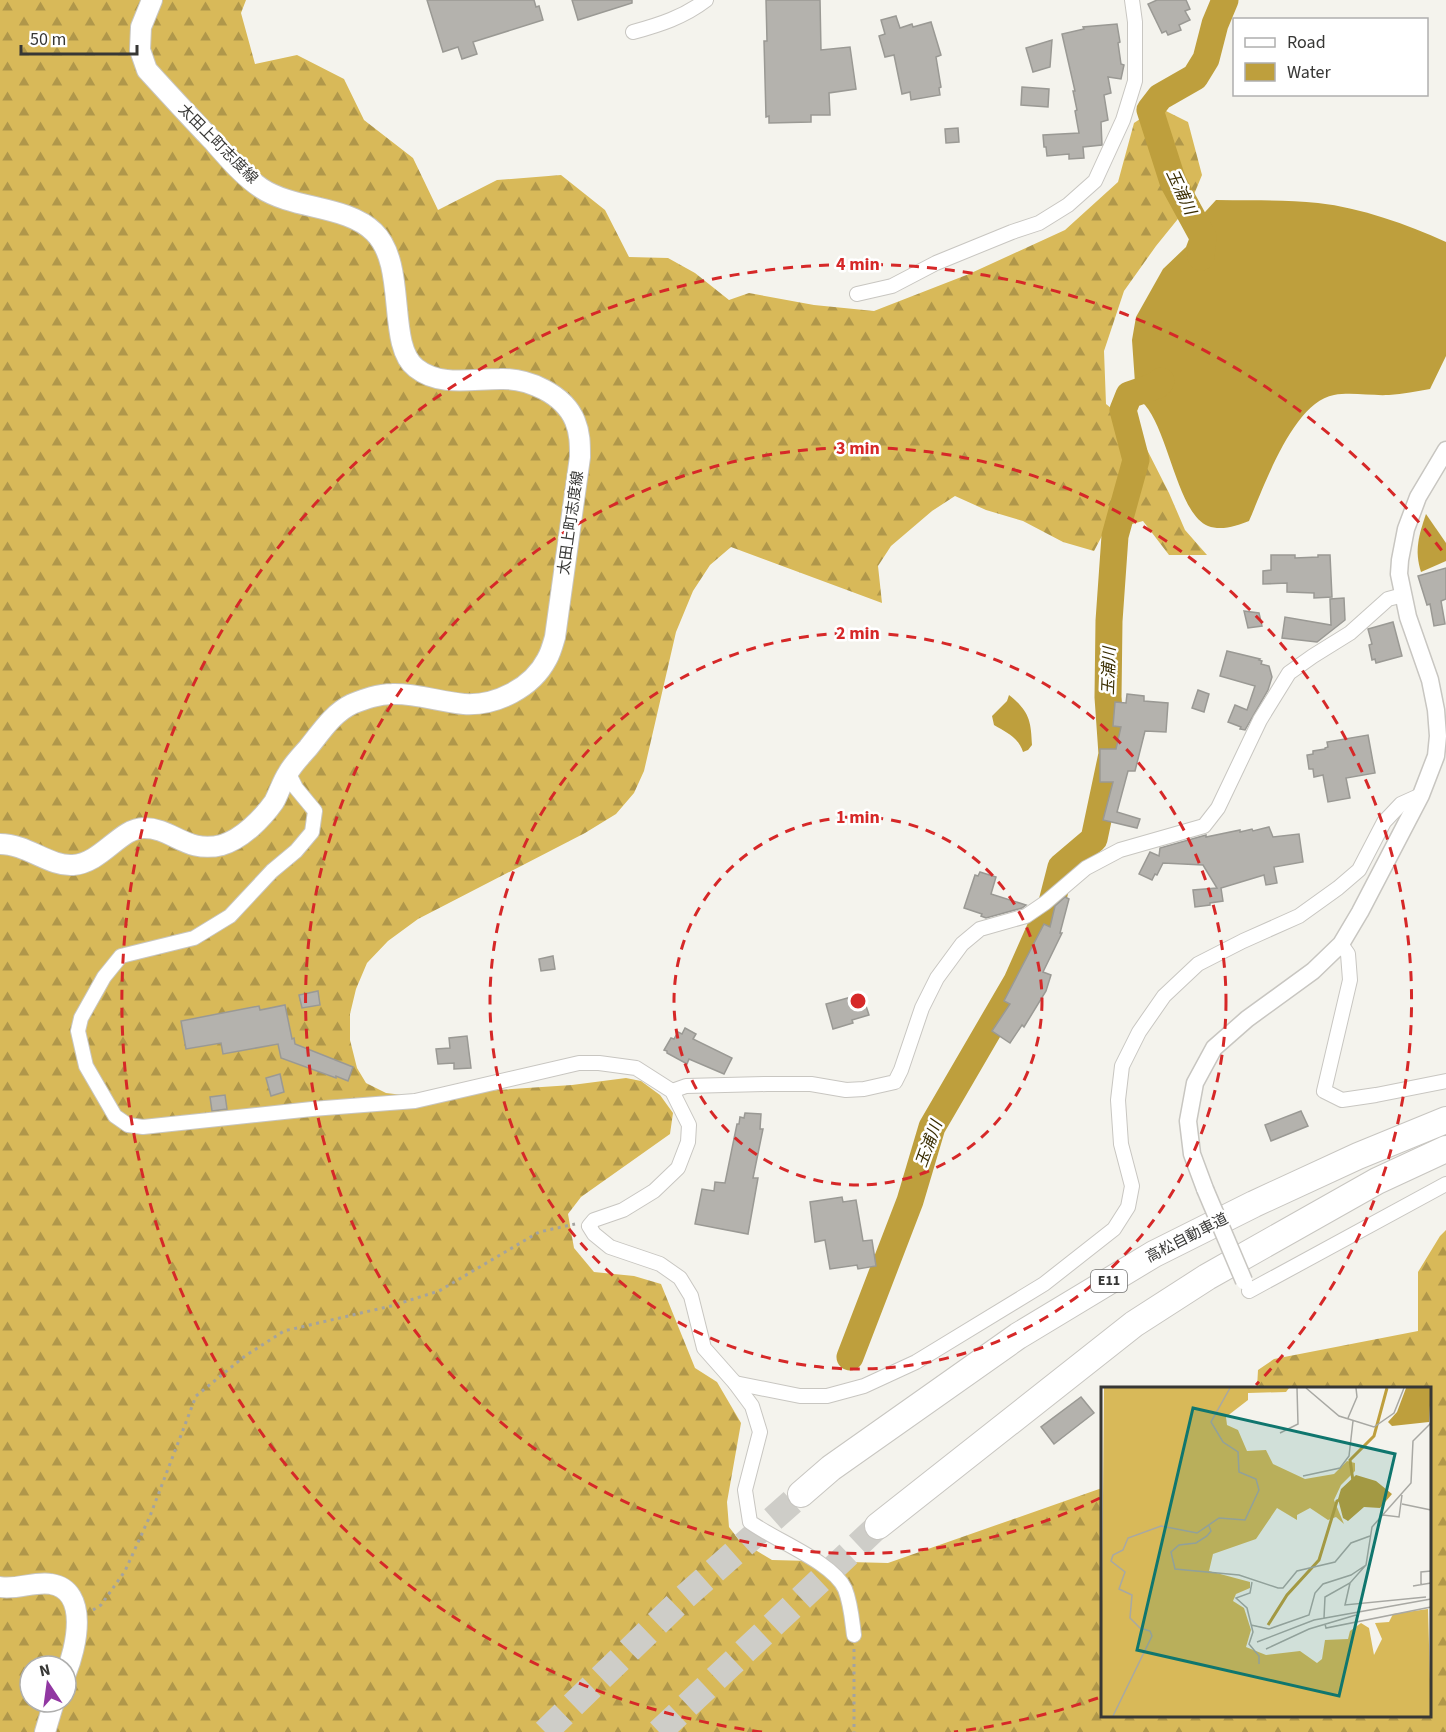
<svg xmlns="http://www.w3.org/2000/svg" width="1446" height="1732" viewBox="0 0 1446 1732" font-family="'Source Sans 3','Noto Sans JP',sans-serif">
  <defs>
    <pattern id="forest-firs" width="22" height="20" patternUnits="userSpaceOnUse" patternTransform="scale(1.5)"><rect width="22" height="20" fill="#d8b959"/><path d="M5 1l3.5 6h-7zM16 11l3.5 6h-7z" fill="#b0974a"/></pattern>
  </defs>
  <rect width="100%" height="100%" fill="#f4f3ed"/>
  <path fill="url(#forest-firs)" fill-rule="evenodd" d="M0 0H246L241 13 255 64 297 55 344 79 364 120 413 158 438 210 497 180 561 175 605 210 629 257 668 258 695 273 729 300 749 293 814 305 874 311 969 274 1065 230 1118 182 1134 123 1158 107 1188 122 1202 175 1190 204 1156 246 1124 291 1104 351 1106 404 1136 428 1169 493 1185 530 1207 555H1169L1143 521 1104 532 1094 551 1063 542 1023 521 986 510 955 496 932 511 891 546 878 566 882 603 731 547 710 565 693 591 676 632 644 771 634 793 616 814 585 833 418 919 388 941 367 963 356 989 350 1014V1040L357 1068 366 1083 386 1093 411 1096 572 1085 626 1078 641 1081 660 1095 673 1113 670 1134 581 1197 568 1214 574 1248 594 1272 634 1276 661 1284 695 1368 717 1382 741 1423 727 1502 729 1527 739 1540 772 1560 888 1563 1102 1488V1716H1430V1388H1257L1258 1370 1274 1359 1418 1331V1272L1440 1236 1446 1230V1732H0ZM30 1666H66V1702H30Z"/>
  <g fill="#be9f3d">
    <path d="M1216 200C1249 201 1286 199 1318 203 1362 208 1406 224 1446 242V356L1430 389C1417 391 1403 394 1389 395 1371 396 1352 392 1334 395 1293 402 1264 487 1249 521 1237 526 1221 531 1208 526 1178 514 1169 433 1145 405 1141 401 1134 398 1129 395L1135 383 1132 340 1136 317 1163 269 1186 247 1195 223Z"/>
    <path d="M1426 514 1446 543V561L1421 572C1414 550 1419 535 1426 514Z"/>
    <path d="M1009 695C1029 711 1031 720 1032 745L1028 750 1023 752C1019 738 1006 732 994 725L992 716 1007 701Z"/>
  </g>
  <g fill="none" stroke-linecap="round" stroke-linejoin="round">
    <g stroke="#be9f3d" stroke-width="27">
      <polyline points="1201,257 1203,237 1173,182 1150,110 1160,97 1195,77 1206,59 1215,24 1225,0"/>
      <polyline points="850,1357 910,1201 932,1127 1017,981 1052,902 1061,867 1094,839 1112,754 1108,697 1109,621 1115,536 1136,460 1123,410 1129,395 1158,385 1161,381"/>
    </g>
  </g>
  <g fill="#b4b2ad" stroke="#9a9994" stroke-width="1.5">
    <polygon points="427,0 534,0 536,7 539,6 543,20 473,42 477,54 462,59 458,47 443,52"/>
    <polygon points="572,0 632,0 632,3 578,20"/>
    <polygon points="766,0 820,0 821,50 850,47 856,89 829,93 830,115 811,115 811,122 769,123 769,116 766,117 764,41 767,41"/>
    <polygon points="1157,0 1186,0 1190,9 1185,11 1190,20 1179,25 1181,30 1168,35 1166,31 1162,33 1148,4"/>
    <polygon points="896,16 900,28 912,24 913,27 931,22 941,55 936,57 941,87 939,88 940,95 911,100 910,92 902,94 894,55 885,57 879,36 885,34 881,20"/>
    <polygon points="1117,24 1120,42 1118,43 1121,64 1124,65 1121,79 1108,77 1111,93 1104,95 1108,120 1101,122 1102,145 1083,147 1084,158 1069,159 1069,154 1047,156 1046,147 1044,147 1043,135 1079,133 1075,111 1077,110 1073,91 1075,91 1062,34 1084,29 1083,27"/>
    <polygon points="1052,40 1050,67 1033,72 1026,48"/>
    <polygon points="1022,87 1049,89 1048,107 1021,105"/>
    <polygon points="958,128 959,142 946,143 945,129"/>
    <polygon points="1271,555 1295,555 1295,558 1318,557 1318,555 1330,555 1332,597 1314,598 1314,593 1287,592 1287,583 1263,584 1263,571 1271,570"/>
    <polygon points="1446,568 1446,599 1441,601 1445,624 1434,626 1430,604 1427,605 1418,576"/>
    <polygon points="1344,598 1345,620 1317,642 1282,638 1285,617 1331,625 1330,599"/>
    <polygon points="1244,611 1259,613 1262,626 1248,628"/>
    <polygon points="1393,622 1402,656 1376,663 1375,659 1372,660 1369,645 1372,644 1368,629"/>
    <polygon points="1227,651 1260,659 1259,660 1262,661 1261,664 1269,666 1272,677 1268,690 1245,730 1240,729 1241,727 1228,722 1235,705 1247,710 1255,686 1220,676"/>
    <polygon points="1198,690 1209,694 1204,712 1192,708"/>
    <polygon points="1127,694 1144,696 1144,701 1168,703 1166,732 1145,731 1135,771 1128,771 1117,812 1140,819 1137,828 1103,820 1113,782 1100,782 1100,749 1116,749 1121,727 1113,726 1115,702 1126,703"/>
    <polygon points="1368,735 1375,773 1346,778 1350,798 1328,802 1323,775 1314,777 1313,769 1309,769 1307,755 1313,754 1313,751 1325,749 1325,748 1328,747 1327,742"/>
    <polygon points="1269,827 1273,837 1299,834 1303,862 1274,867 1277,883 1266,885 1264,875 1221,888 1223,901 1210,903 1210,905 1195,907 1193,890 1217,888 1203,865 1163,863 1157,875 1155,874 1152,880 1139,874 1150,852 1159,856 1160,848 1206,835 1206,837 1240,830 1240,832 1252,829 1253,831"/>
    <polygon points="980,872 996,877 991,894 1026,905 1022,908 986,918 981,916 982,914 964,908 975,875 978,876"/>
    <polygon points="1065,897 1069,899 1060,933 1062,933 1043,972 1051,975 1046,991 1024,1027 1022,1025 1010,1043 992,1031 1010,1004 1004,1001 1044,924 1050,927 1055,906"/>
    <polygon points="553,956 555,969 541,971 539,959"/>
    <polygon points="318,991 320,1005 302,1008 299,995"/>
    <polygon points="862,994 869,1015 852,1020 853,1023 833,1029 826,1004"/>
    <polygon points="285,1005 292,1039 294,1038 295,1044 353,1067 348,1081 336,1076 336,1078 281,1058 278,1044 223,1054 221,1043 186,1049 181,1021 259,1006 260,1010"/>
    <polygon points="685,1028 696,1034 693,1039 732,1058 724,1074 689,1059 687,1064 667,1053 667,1051 664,1050 671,1038 674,1039 678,1032 682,1034"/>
    <polygon points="467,1036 471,1068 454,1069 454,1063 438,1064 436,1049 450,1048 449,1038"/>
    <polygon points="280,1074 284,1092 271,1096 266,1078"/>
    <polygon points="225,1095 227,1109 212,1111 210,1097"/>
    <polygon points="1301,1111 1308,1126 1271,1141 1265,1125"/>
    <polygon points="745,1113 761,1114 760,1129 763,1129 753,1178 758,1178 748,1234 695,1224 702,1189 714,1191 715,1182 725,1183 737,1124 739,1124 740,1117 744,1118"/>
    <polygon points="842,1197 843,1202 856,1200 863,1241 872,1240 876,1266 858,1269 857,1265 830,1269 825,1240 815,1242 810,1202"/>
    <polygon points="1081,1397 1094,1413 1054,1444 1041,1427"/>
  </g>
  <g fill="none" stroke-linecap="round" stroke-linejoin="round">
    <g stroke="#cecdc8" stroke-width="26" stroke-dasharray="26 13" stroke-linecap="butt">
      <polyline points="545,1732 679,1602 801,1494"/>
      <polyline points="659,1732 878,1526"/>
    </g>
    <g stroke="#c8c6c1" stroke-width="16">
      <g id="minor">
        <path d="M633 32C659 25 684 17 706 0"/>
        <polyline points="857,294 892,286 936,263 1012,232 1039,223 1068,205 1095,181 1123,120 1135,81 1135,22 1132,0"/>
        <path d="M288 772 296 788 315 811 312 832 296 851 272 871 230 916 194 938 121 956 104 977 81 1018 78 1031 86 1066 115 1116 128 1125 143 1127 312 1109 415 1101 579 1063H599L636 1068 672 1091 689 1125 688 1142 678 1168 654 1191 623 1210 594 1220 589 1226 594 1234 610 1247 660 1264 680 1278 691 1296 704 1348 735 1383 752 1406 760 1432 745 1490 750 1522C774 1540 833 1562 845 1589 851 1604 852 1620 854 1635"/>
        <polyline points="1341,944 1348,954 1350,980 1324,1091 1342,1100 1376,1095 1446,1081"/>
        <polyline points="672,1091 686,1086 767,1084 811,1084 846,1090 864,1089 895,1082 901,1070 922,1008 937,978 962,944 980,929 1026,916 1045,903 1086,868 1120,850 1204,826 1218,808 1260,720 1289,673 1313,656 1350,633 1388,599 1403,595"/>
        <polyline points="1249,1291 1446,1184"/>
        <polyline points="735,1383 800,1396 827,1396 864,1386 916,1362 1044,1284 1114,1229 1128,1207 1132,1186 1121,1144 1118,1100 1122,1066 1139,1032 1164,996 1198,964 1243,941 1299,916 1338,888 1359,870 1384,822 1401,804 1421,795"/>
      </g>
    </g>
    <g stroke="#c8c6c1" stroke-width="19">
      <polyline id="tertiary" points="1205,1189 1192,1154 1188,1121 1195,1083 1214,1048 1247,1019 1313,971 1341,944 1360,912 1421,795 1436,756 1438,736 1436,710 1430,680 1408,617 1399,574 1400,560 1406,529 1418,497 1446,450"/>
    </g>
    <g stroke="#c8c6c1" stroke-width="22">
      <g id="secondary">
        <path d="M0 844C27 844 50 867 73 865 102 863 120 828 144 828 173 828 186 854 222 845 242 839 262 819 274 802 279 793 282 782 288 773 293 764 301 756 308 748 321 732 333 713 352 704 365 699 378 694 392 694 416 693 440 702 464 704 496 706 532 688 547 659 551 652 553 644 555 637L580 457C580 444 580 433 575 421 564 394 528 378 500 379 471 379 440 387 416 368 386 345 408 265 374 232 347 205 294 210 261 188 242 175 227 157 212 140 190 117 168 93 147 70L140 50 141 27 152 0"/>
        <path d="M0 1587C17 1590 35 1581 51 1584 90 1590 76 1649 66 1673"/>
        <polyline points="45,1732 54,1702"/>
      </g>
    </g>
    <g stroke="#c8c6c1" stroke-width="28">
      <g id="motorway">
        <polyline points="801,1494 831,1468 1018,1336 1154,1254 1254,1204 1358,1156 1446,1120"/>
        <polyline points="878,1526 1134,1324 1207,1277 1377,1181 1446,1149"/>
      </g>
    </g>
    <g stroke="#a4a39f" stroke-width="3" stroke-dasharray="3 4.5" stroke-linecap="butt">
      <polyline points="93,1610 101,1605 125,1571 150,1516 196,1396 245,1356 284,1331 391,1306 439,1291 539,1232 575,1224"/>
      <polyline points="854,1649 854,1732"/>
    </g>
    <use href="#minor" stroke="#fff" stroke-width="14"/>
    <use href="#tertiary" stroke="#fff" stroke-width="16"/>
    <use href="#secondary" stroke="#fff" stroke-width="20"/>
    <use href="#motorway" stroke="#fff" stroke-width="26"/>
    <g stroke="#c8c6c1" stroke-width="19" stroke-linecap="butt">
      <polyline id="tertiary-bridge" points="1205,1189 1244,1281"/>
    </g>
    <use href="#tertiary-bridge" stroke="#fff" stroke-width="16"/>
  </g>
  <g fill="none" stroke="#d62828" stroke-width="3" stroke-dasharray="10 8">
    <circle cx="858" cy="1001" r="184"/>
    <circle cx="858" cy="1001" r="368"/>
    <path d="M1100 1498A553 553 0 1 1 1256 1385"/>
    <path d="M1098 1698A737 737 0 0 1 954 1732M762 1732A737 737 0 1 1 1443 552"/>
  </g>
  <g text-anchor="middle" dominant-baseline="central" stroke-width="5" stroke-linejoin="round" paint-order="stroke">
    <rect fill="#fff" stroke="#737372" stroke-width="1.5" x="1091" y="1270" width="36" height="22" rx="4.5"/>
    <g font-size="14" font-weight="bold" fill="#373735">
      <text x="1109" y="1281">E11</text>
    </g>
    <g font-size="15" fill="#373735" stroke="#fff">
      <text transform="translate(218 144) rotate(45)">太田上町志度線</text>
      <text transform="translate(571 523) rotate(-82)">太田上町志度線</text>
      <text transform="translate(1187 1238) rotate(-27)">高松自動車道</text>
    </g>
    <g font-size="16" font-style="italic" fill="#3b2e03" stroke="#fff">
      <text transform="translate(1181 192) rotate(65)">玉浦川</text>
      <text transform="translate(1109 671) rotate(-88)">玉浦川</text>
      <text transform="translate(929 1144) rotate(-70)">玉浦川</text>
    </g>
  </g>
  <g transform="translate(1101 1387)">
    <rect width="330" height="330" fill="#f4f3ed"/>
    <path d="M3 1H188L185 5 147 6V13L125 30 126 38 137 43 146 64 165 63 172 77 204 92 233 87 246 74 254 76V84L240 98 233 113 243 137 235 130 227 133 209 121 196 128V133L176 121 155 152 112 167 108 184 149 195V201L135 207 132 214 143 221 150 243 145 260 165 268 199 264 216 276 221 272 224 253 247 252 249 244 260 236 268 241 273 268 281 252 274 236 288 235 292 227 327 222 330 329H0Z" fill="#d8b959"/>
    <path d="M305 1H330L328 35 291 39 287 35 296 25ZM255 88 275 94 291 107 279 121 263 120 247 134 242 131 237 112 240 102Z" fill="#be9f3d"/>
    <path fill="none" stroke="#be9f3d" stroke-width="3" d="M252 94 249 73 273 49 286 1M167 238 186 208 218 173 236 114 240 112"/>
    <path fill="none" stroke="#a8a8a3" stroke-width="1.5" d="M205 1 238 29 273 40 293 26 303 1M247 31 256 10 255 1M179 46 197 37 196 1M202 89 239 81 248 69 252 34M301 117 330 123M282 128 298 130 301 108M108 139 110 144 106 149 95 156 78 158 70 165 74 182 138 188 177 201H182L196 184 234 175 250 156 269 149M151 195 149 206 135 211 146 221 152 245 148 257 158 269V277M249 196 244 218 325 210M320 198V185L330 184M312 199 330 196M223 231 224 210 249 196 265 178 271 140 310 96 312 54 330 36M224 237 225 241 330 220M150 238 168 242 208 228 214 206 222 197 250 188 265 178M156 255 213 233 330 212M165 262 208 242 255 228M12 329 51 249 49 244 39 241 29 231 31 208 18 202 24 185 10 174 12 168 22 163 27 151 60 139 96 146 118 131 144 133 158 103 155 92 138 85 137 65 122 55 110 35 129 1"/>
    <path fill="#0f766e" fill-opacity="0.15" stroke="#0f766e" stroke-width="3" d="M92 21 294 67 238 309 36 263Z"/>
    <rect width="330" height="330" fill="none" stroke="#373735" stroke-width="3"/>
  </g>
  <circle cx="858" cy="1001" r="9" fill="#d62828" stroke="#fff" stroke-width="3"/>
  <g font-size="18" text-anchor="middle" font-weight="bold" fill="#d62828" stroke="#fff" stroke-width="5" stroke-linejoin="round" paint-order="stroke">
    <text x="858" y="270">4 min</text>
    <text x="858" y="454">3 min</text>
    <text x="858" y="639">2 min</text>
    <text x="858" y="823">1 min</text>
  </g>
  <rect x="1233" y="18" width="195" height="78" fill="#ffffff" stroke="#afafae" stroke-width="1.5"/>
  <rect x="1245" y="38" width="30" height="9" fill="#ffffff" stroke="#afafae" stroke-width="1.5"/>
  <text x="1287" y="48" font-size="18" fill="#373735">Road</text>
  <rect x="1245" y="63" width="30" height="18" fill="#be9f3d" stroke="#afafae" stroke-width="1.5"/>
  <text x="1287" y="78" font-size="18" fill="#373735">Water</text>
  <g transform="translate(48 1684) rotate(347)"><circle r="28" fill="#ffffff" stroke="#afafae" stroke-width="1.5"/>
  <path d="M0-4.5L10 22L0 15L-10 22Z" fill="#9137a2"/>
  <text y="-9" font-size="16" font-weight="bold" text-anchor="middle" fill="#373735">N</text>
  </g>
  <path d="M21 45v9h116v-9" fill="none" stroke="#373735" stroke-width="3"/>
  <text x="30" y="45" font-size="18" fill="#373735" stroke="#ffffff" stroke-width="4.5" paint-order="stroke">50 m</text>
</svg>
